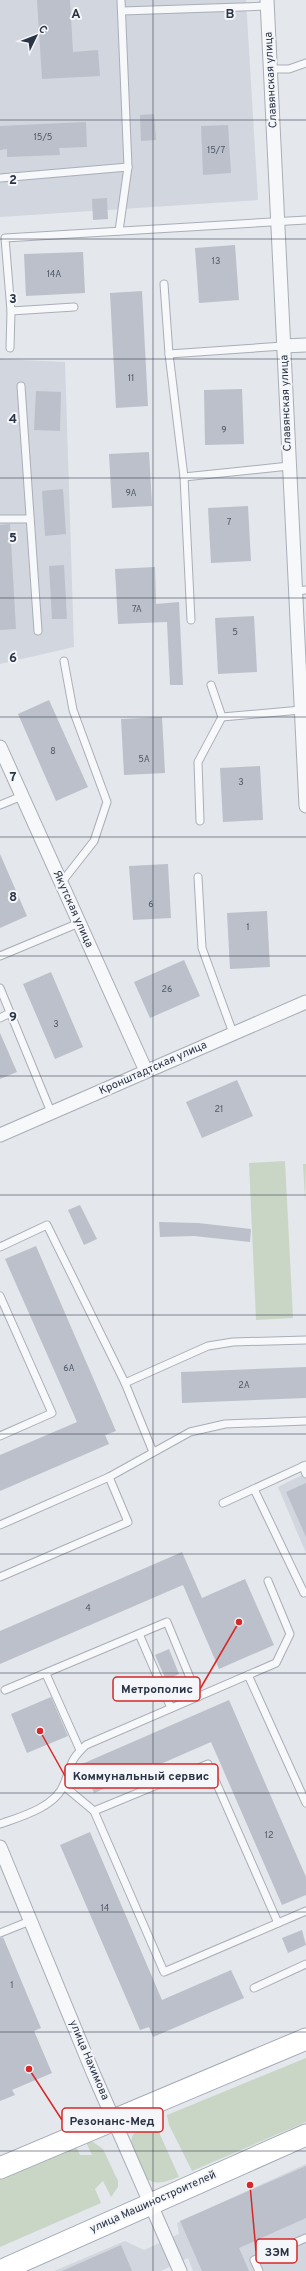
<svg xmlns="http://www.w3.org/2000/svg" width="306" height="2271" viewBox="0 0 306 2271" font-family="Overpass,sans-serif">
  <rect width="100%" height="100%" fill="#e4e7ec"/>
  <g fill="#d2d6de">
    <polygon points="0,0 246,0 258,200 0,217"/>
    <polygon points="0,359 65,362 74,647 0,664"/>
    <polygon points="306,1473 306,1553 278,1487"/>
    <polygon points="306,2164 306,2271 193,2271 188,2258 161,2271 54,2271 125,2241 144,2250 179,2234 177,2223"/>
  </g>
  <g fill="#c9d6c5">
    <polygon points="285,1161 293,1318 256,1320 249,1163"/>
    <polygon points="303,1164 306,1164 305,1201"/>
    <polygon points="306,2058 306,2122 192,2171 169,2125 167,2115"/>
    <path d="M154 2121 179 2177C170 2180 160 2185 151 2181 144 2179 142 2170 139 2164 127 2140 127 2132 154 2121Z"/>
    <polygon points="86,2142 93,2142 103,2149 118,2181 118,2187 111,2197 103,2181 95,2189 101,2203 0,2247 0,2179 76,2146 80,2155 92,2155"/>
  </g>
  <g fill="#bbc0ca">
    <polygon points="37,0 70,0 73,52 98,50 100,76 42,79"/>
    <polygon points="154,114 156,140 141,141 140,115"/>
    <polygon points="86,122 87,147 59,148 60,155 7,157 7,149 0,150 0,126"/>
    <polygon points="228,125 231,173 203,175 201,126"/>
    <polygon points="107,198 108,219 93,220 92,199"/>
    <polygon points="235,245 239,300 199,303 195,248"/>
    <polygon points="83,252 85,293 26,296 24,254"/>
    <polygon points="142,291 148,406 116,408 110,293"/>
    <polygon points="242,389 244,444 205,445 204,390"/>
    <polygon points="36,391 61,392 60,431 34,430"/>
    <polygon points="149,452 152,506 112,508 109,454"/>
    <polygon points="63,489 66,534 45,536 42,491"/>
    <polygon points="248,506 251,561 211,563 208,508"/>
    <polygon points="10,524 16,629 0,630 0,525"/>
    <polygon points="64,565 67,619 52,619 49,566"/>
    <polygon points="155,567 156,604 179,602 183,685 170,685 167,622 118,624 115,569"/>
    <polygon points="254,616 257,672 218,674 215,618"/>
    <polygon points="49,700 88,787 56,801 18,714"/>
    <polygon points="162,717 165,773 124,775 121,719"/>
    <polygon points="260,766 263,820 223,822 220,768"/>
    <polygon points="0,854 27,916 0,928"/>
    <polygon points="168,864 171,918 133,920 129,866"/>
    <polygon points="267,911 270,967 230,969 227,913"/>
    <polygon points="184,960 200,996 150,1018 134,982"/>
    <polygon points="51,972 83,1047 55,1059 23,984"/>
    <polygon points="0,1033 17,1072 0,1079"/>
    <polygon points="237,1080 253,1116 202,1138 186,1102"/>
    <polygon points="80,1205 97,1239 84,1245 68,1210"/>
    <polygon points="159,1222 198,1223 251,1229 250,1242 194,1236 160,1237"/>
    <polygon points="36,1246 116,1431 105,1435 109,1444 0,1491 0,1455 77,1422 5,1259"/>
    <polygon points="306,1367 306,1398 182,1403 181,1372"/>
    <polygon points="306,1483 306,1537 286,1492"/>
    <polygon points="182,1552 202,1598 245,1579 274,1645 219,1669 183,1585 0,1664 0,1631"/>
    <polygon points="169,1649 179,1674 166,1680 155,1655"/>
    <polygon points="51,1697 68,1736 27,1753 11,1714"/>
    <polygon points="229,1700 306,1877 306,1895 282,1905 211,1742 94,1793 82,1764"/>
    <polygon points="90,1832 162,2000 231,1970 244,1998 153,2037 149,2027 140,2030 60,1845"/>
    <polygon points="302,1930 306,1945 288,1953 282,1938"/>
    <polygon points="3,1937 41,2028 34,2031 52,2073 12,2090 15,2095 0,2101 0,1938"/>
    <polygon points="306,2166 306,2218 239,2248 249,2271 202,2271 180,2221"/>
    <polygon points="121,2245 132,2271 62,2271"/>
  </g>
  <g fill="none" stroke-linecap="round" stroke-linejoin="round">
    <g stroke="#a9aeb7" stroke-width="9">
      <g id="lane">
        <polyline points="122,11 267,6"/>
        <polyline points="270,69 289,69 306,63"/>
        <polyline points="0,178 128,167"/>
        <polyline points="119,231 128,167 121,0"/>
        <polyline points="164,284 169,354 184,477 191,620"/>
        <polyline points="11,311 74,307"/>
        <polyline points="10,348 11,311 5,238 306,220"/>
        <polyline points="169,354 283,346"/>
        <polyline points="21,386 38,631"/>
        <polyline points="184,477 289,466"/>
        <polyline points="0,519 30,519"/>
        <polyline points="295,591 306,590"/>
        <polyline points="222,717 301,710"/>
        <polyline points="0,805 22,796"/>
        <polyline points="200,821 198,762 222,717 211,685"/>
        <polyline points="198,877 202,948 233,1033"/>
        <polyline points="61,883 94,841 107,802 73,710 64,661"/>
        <polyline points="0,956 79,923"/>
        <polyline points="0,988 51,1112"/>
        <polyline points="0,1018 10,1013"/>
        <polyline points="0,1247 47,1225 125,1383 153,1452"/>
        <polyline points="0,1296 52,1413 0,1436"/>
        <polyline points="125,1383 208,1346 233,1342 306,1340"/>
        <polyline points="303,1466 306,1474"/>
        <polyline points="254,1489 304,1593"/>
        <polyline points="223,1503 306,1465"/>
        <polyline points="0,1525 109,1477 190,1432 225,1424 306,1421"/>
        <polyline points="0,1577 128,1522 109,1477"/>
        <polyline points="139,1634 171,1708"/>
        <polyline points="46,1674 80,1750"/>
        <polyline points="248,1675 306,1803"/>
        <polyline points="5,1690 167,1622 198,1697"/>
        <polyline points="64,1786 94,1811 208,1764 278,1923"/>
        <polyline points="94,1811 164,1972 306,1911"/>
        <path d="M0 1824C20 1817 56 1807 64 1784 72 1764 69 1761 86 1745L276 1663 290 1634 268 1581"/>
        <polyline points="0,1933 30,1921"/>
        <polyline points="254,1988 306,1964"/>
        <polyline points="259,2271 254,2260 306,2238"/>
      </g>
    </g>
    <g stroke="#a9aeb7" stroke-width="15">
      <g id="street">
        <polyline points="267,0 306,806"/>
        <polyline points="283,346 306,345"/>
        <polyline points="0,747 146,1071"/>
        <polyline points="0,1135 306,1002"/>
        <polyline points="0,1847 94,2075 180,2271"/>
      </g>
    </g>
    <g stroke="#a3abb8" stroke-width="23">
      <g id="primary">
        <polyline points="0,2168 306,2039"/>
        <polyline points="0,2271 306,2135"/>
      </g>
    </g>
    <use href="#lane" stroke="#f7f8fa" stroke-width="7"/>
    <use href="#street" stroke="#f7f8fa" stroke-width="13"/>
    <use href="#primary" stroke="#fff" stroke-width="21"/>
  </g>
  <path fill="none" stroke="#2b3445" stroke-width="1" stroke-opacity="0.55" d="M153 0V2271M0 120H306M0 239H306M0 359H306M0 478H306M0 598H306M0 717H306M0 837H306M0 956H306M0 1076H306M0 1195H306M0 1315H306M0 1434H306M0 1554H306M0 1673H306M0 1793H306M0 1912H306M0 2032H306M0 2151H306"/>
  <g text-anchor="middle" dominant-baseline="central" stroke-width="4" stroke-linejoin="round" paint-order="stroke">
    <g font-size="9" fill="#4f5766">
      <text x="43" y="137">15/5</text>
      <text x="216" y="150">15/7</text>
      <text x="216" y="261">13</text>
      <text x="54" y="274">14А</text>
      <text x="131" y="378">11</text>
      <text x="224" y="430">9</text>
      <text x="131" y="493">9А</text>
      <text x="229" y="522">7</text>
      <text x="137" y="609">7А</text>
      <text x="235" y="632">5</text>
      <text x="53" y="751">8</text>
      <text x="144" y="759">5А</text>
      <text x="241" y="782">3</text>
      <text x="151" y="904">6</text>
      <text x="248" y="927">1</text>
      <text x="167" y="989">26</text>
      <text x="56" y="1024">3</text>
      <text x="219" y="1109">21</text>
      <text x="69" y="1368">6А</text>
      <text x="244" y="1385">2А</text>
      <text x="88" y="1608">4</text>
      <text x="269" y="1835">12</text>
      <text x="105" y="1908">14</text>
      <text x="12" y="1985">1</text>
    </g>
    <g font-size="11" fill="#2b3445" stroke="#f4f6f9">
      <text transform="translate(271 80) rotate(-93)">Славянская улица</text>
      <text transform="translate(286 403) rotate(-92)">Славянская улица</text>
      <text transform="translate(73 909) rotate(66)">Якутская улица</text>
      <text transform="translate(153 1068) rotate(-24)">Кронштадтская улица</text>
      <text transform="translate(89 2060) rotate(67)">улица Нахимова</text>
      <text transform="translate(153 2202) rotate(-24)">улица Машиностроителей</text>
    </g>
  </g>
  <g font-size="13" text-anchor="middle" font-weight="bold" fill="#2b3445" stroke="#f4f6f9" stroke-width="4" stroke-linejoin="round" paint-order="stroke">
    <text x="76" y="18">A</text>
    <text x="230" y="18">B</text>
    <text x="13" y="184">2</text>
    <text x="13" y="303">3</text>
    <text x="13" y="423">4</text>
    <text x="13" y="542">5</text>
    <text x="13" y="662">6</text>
    <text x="13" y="781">7</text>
    <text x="13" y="901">8</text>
    <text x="13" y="1021">9</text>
  </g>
  <path fill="none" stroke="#d62828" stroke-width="1.5" d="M239 1622L200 1689M40 1731L65 1776M29 2069L62 2120M250 2185L256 2251"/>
  <g fill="#d62828" stroke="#f4f6f9" stroke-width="1.5">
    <circle cx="239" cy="1622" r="4"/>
    <circle cx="40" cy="1731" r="4"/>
    <circle cx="29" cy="2069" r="4"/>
    <circle cx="250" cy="2185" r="4"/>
  </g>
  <g fill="#f4f6f9" stroke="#d62828" stroke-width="1.5">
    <rect x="113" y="1677" width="87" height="24" rx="4"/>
    <rect x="65" y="1764" width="153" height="24" rx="4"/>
    <rect x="62" y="2108" width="101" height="24" rx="4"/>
    <rect x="256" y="2239" width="41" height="24" rx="4"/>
  </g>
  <g font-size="12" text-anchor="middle" font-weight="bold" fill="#2b3445">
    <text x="157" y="1693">Метрополис</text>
    <text x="141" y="1780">Коммунальный сервис</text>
    <text x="112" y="2125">Резонанс-Мед</text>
    <text x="277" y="2256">ЗЭМ</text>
  </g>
  <g transform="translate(36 36) rotate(47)" stroke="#f4f6f9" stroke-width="3" paint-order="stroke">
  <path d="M0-3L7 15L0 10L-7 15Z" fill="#2b3445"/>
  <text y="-6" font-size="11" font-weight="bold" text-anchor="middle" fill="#2b3445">С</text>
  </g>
</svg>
